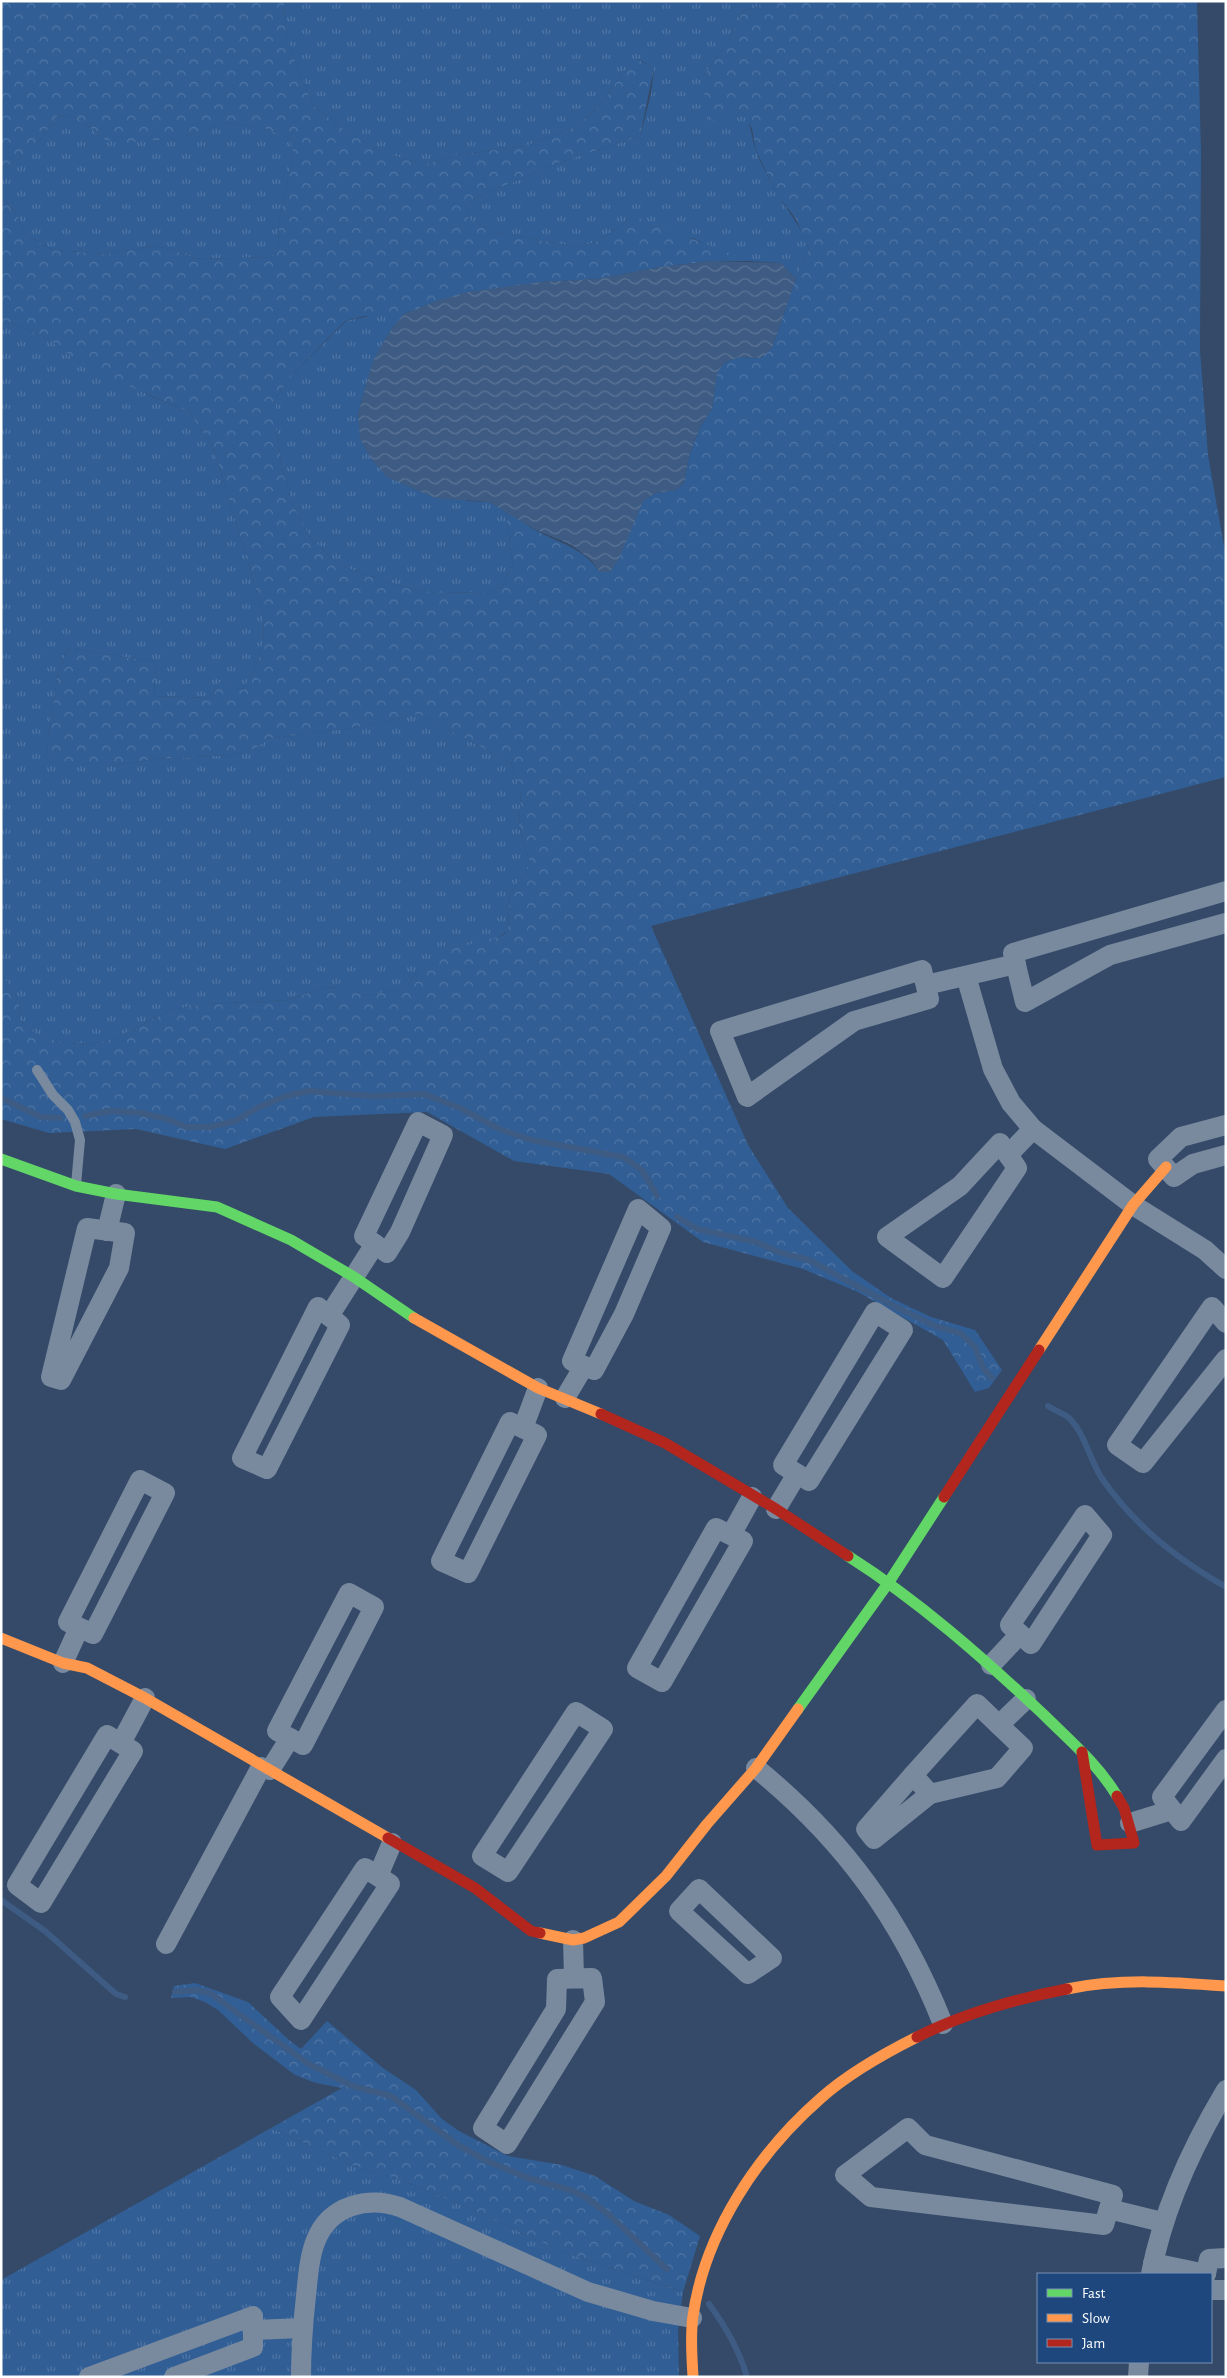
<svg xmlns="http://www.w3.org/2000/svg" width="1227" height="2378" viewBox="0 0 1227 2378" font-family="'Alegreya Sans',sans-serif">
  <defs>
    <pattern id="grass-tufts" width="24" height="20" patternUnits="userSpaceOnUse" patternTransform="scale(1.25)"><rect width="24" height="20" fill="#315e95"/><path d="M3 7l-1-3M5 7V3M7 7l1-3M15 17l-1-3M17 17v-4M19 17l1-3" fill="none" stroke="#5076a5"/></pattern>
    <pattern id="forest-crowns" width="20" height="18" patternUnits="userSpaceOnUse" patternTransform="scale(1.25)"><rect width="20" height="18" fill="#315e95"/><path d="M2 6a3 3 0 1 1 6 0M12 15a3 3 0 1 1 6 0" fill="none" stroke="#5076a5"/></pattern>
    <pattern id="water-waves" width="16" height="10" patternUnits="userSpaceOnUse" patternTransform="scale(1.25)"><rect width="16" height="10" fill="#3e5c83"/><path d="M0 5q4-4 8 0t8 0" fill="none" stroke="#5b7496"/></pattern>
  </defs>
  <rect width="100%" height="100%" fill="#344a68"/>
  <g fill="url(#grass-tufts)">
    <path d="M284 1H780L743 11 730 39 704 75 711 108 746 117C752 129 752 139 756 151 759 161 766 172 771 182 783 206 801 224 809 249L796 279 781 263 750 261 717 250 695 239 627 221 596 242 578 247 494 232 469 219 466 207 473 199 558 163 640 136 651 94 654 68 638 59 623 72 603 103 575 127 526 146 455 155 426 164 382 153 345 130 313 106 286 38Z"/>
    <path d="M58 115 77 117 105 140 180 138 226 123 267 129 291 139 293 156 279 223 278 251 271 257 196 259 171 249 153 246 107 254 54 250 26 235 15 211 1 197V169C29 155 41 140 58 115Z"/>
    <path d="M382 313 404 314C375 347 370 372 358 414L467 501 489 502 505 510 513 564 502 587 489 592 437 593 404 587 350 569 334 560 309 536 292 503 283 472 276 429V398L292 375 346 321Z"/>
    <path d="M10 322 46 338 149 395 189 412 214 449 262 610C267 648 260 658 243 690L220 682 212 698 154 696 156 662 67 648 57 678 46 753 54 756 65 766H108L157 759 232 755 255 749 266 739 358 727 419 714 511 763 521 790 519 827 531 865 510 894 508 930 501 936 423 964 405 988 365 996 339 987 322 988 289 1000 204 1004 171 1010 116 1038 97 1043 68 1044 38 1036 20 1020 19 999 1 973V323Z"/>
    <polygon points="271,2128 354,2166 395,2178 458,2203 563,2252 683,2292 678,2331 679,2377 1,2377 1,2280"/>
  </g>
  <g fill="url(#forest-crowns)">
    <path d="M1 1H284L286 38 313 106 345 130 382 153 426 164 455 155 526 146 575 127 603 103 623 72 637 59 654 68 640 136 558 163 473 199 466 207 469 219 494 232 578 247 596 242 627 221 641 219 750 261H711L660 267 598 279 541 282 439 300 404 314 364 316 345 321 292 375 276 398V429L283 472 292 503 309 536 334 560 350 569 404 587 437 593 489 592 502 587 513 564 505 510C515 517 525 524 535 530 560 544 581 546 600 572L633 521 643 501 656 493 676 490 684 483 689 456 700 427 712 409 717 373 725 362 740 357 761 358 772 348 796 279 809 249 796 219 777 194 756 151 752 129 746 118 733 114 707 123 711 107 703 91 704 75 730 39 743 11 780 1H1197L1201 152 1200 350 1208 455 1226 558V777L651 926 748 1145 788 1208 852 1271 891 1298 931 1317 975 1330 1002 1370 989 1388 975 1392 943 1340 858 1292 803 1269 703 1242 609 1174 514 1161 427 1112 314 1117 225 1149 136 1129 49 1133 1 1119V973L19 999 20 1020 38 1036 68 1044 97 1043 116 1038 171 1010 204 1004 289 1000 322 988 340 987 365 996 405 988 423 964 439 952 502 936 508 930 510 894 531 865 519 827 521 790 511 763 419 714 358 727 266 739 255 749 232 755 157 759 108 766H65L54 756 46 753 57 678 67 648 156 662 154 696 212 698 220 682 243 690C260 658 267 648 262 610L214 449 189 412 92 370 46 338 10 322 1 323V197L15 211 26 235 54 250 107 254 153 246 171 249 196 259 271 257 278 251 279 223 293 156 291 139 266 129 226 123 180 138 125 143 105 140 77 117 58 115C41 140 29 155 1 169Z"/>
    <polygon points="195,1983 248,2002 289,2040 301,2049 327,2021 383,2068 416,2090 442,2119 459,2131 508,2156 562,2165 595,2176 634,2201 669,2215 700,2236 683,2292 563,2252 458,2203 395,2178 354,2166 271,2128 342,2088 316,2083 295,2075 254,2044 218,2010 205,2002 191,1997 171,1998 174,1986"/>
  </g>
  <polygon fill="url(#water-waves)" points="711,261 781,263 796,279 772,348 761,358 740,357 725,362 717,373 712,409 700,427 689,456 684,483 676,490 656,493 643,501 620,557 610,572 600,572 592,561 572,545 536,530 489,502 435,498 387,477 372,460 360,439 358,414 373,360 392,328 404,314 439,300 468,292 541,282 598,279 660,267"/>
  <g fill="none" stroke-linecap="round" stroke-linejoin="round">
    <g stroke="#3e5c83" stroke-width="6">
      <polyline points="1,1098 41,1117 60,1118"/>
      <polyline points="85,1116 111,1111 140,1113 167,1119 186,1127 211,1127 235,1121 257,1108 286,1096 309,1091 373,1096 424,1094 460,1108 497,1128 531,1140 623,1157 642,1170 657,1196"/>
      <polyline points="677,1217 697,1229 756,1242 781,1253 809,1260 894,1306 935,1326 960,1333 975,1347 983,1368 992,1378"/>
      <path d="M1048 1406C1054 1410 1062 1413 1068 1417 1085 1433 1089 1458 1101 1477 1132 1523 1178 1560 1226 1587"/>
      <polyline points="1,1900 45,1931 116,1994 125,1997"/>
      <polyline points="175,1992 196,1990 210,1993 307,2063 352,2086 391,2096 458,2145 487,2161 528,2178 573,2191 587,2198 608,2214 667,2269"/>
      <path d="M709 2304C726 2327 739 2349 747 2377"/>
    </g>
    <polyline stroke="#798a9f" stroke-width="10" points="37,1070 53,1095 68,1110 75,1122 80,1140 76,1185"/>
    <g stroke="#798a9f" stroke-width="20">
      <polyline points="1226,891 1013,953 1025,1002 1110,955 1226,923"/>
      <polygon points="922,970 929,999 854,1021 747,1097 720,1031"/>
      <polyline points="966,976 993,1069 1011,1103 1033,1129 1133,1205 1205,1250 1226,1269"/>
      <polyline points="926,985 1016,964"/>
      <polygon points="418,1122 443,1135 400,1232 387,1253 364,1236"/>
      <polyline points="1226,1125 1181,1137 1158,1159 1174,1177 1193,1164 1226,1155"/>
      <polygon points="1000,1143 1017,1168 943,1278 887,1237 960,1186"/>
      <polyline points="1008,1155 1033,1129"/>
      <polygon points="638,1209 661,1228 624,1314 594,1370 572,1361"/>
      <polygon points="87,1228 125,1233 119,1268 61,1380 51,1377"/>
      <polyline points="107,1231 116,1194"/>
      <polygon points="318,1307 340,1325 267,1469 242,1458"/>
      <polygon points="875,1312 903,1330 809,1481 783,1465"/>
      <polyline points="329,1316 375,1244"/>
      <polyline points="1226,1323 1212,1307 1117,1445 1143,1463 1226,1359"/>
      <polyline points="565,1398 584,1366"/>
      <polygon points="510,1422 537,1435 468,1573 441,1561"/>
      <polyline points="523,1428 538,1388"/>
      <polygon points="140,1480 165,1493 93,1634 68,1622"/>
      <polyline points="776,1509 797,1474"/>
      <polygon points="1085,1515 1102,1535 1031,1644 1010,1625"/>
      <polygon points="716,1528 743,1541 662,1682 637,1668"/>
      <polyline points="731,1535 752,1497"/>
      <polygon points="349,1593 374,1607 303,1745 277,1731"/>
      <polyline points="63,1663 79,1628"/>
      <polyline points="991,1665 1020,1634"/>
      <polygon points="977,1704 1023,1748 997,1778 930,1794 913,1775"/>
      <polyline points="1226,1710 1162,1797 1181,1821 1226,1759"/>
      <polygon points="576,1712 603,1729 508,1872 482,1856"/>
      <polyline points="999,1725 1026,1699"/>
      <polygon points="107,1735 133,1751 41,1903 17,1885"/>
      <polyline points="121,1743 145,1698"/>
      <path d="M756 1768C843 1839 901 1918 943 2024"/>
      <polyline points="270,1770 290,1738"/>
      <polyline points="913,1775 866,1829 874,1839 930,1794"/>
      <polyline points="1130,1823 1172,1810"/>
      <polygon points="365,1868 390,1884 301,2020 280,1997"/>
      <polyline points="378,1876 392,1843"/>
      <polygon points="699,1889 772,1958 748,1974 679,1911"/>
      <polyline points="573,1940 574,1978"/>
      <polyline points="166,1944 261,1767"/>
      <polygon points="592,1978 595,2002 507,2144 483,2128 556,2009 557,1979"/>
      <polygon points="908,2128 925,2145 1113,2195 1104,2225 871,2197 845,2175"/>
      <polyline points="1109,2209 1162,2222"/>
      <polyline points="1153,2263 1206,2274"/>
      <path d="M1151 2274C1163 2209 1192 2147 1226 2090"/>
      <polyline points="1206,2274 1209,2259 1226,2258"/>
      <polyline points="1211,2290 1226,2290"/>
      <polyline points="253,2330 302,2328"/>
      <polyline points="89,2377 253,2316 253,2347 174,2377"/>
      <path d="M301 2377C301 2350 303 2323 306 2296 308 2277 309 2257 316 2240 330 2205 368 2196 400 2207L588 2292 653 2311 692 2318"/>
      <polyline points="1138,2377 1139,2362"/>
    </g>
    <g stroke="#63d668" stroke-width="11">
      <polyline points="1,1159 76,1186 116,1194 217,1207 291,1240 354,1277 414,1318"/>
      <path d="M848 1556C919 1601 982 1657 1043 1714 1069 1740 1098 1764 1117 1796"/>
      <polyline points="798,1709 889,1582 944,1497"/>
    </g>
    <g stroke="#ff974d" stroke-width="11">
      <polyline points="414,1318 538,1388 601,1414"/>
      <polyline points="1039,1350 1133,1205 1166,1167"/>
      <polyline points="1,1638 63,1663 87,1668 145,1698 388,1838"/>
      <polyline points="540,1933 573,1940 584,1938 619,1922 666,1876 707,1824 756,1768 798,1709"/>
      <path d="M1067 1989C1120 1978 1173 1982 1226 1986"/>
      <path d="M693 2377C692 2357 690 2336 693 2316 705 2232 758 2153 821 2098 849 2073 883 2054 917 2037"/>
    </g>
    <g stroke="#b3261e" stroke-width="11">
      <polyline points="601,1414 665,1443 776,1509 848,1556"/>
      <polyline points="944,1497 1039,1350"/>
      <polyline points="1082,1752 1097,1845 1134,1843 1124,1808 1117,1796"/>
      <polyline points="388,1838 475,1888 531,1931 540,1933"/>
      <path d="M917 2037C965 2013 1015 1999 1067 1989"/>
    </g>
  </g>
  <rect width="1227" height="2378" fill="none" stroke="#ffffff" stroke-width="5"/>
  <rect x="1037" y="2273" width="175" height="90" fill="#1e477e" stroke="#7891b2"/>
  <rect x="1047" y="2289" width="25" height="8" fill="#63d668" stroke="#7891b2"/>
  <text x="1082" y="2298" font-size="15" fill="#ffffff">Fast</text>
  <rect x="1047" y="2314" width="25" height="8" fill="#ff974d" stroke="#7891b2"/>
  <text x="1082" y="2323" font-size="15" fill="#ffffff">Slow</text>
  <rect x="1047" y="2339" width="25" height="8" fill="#b3261e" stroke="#7891b2"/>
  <text x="1082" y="2348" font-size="15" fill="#ffffff">Jam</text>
</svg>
